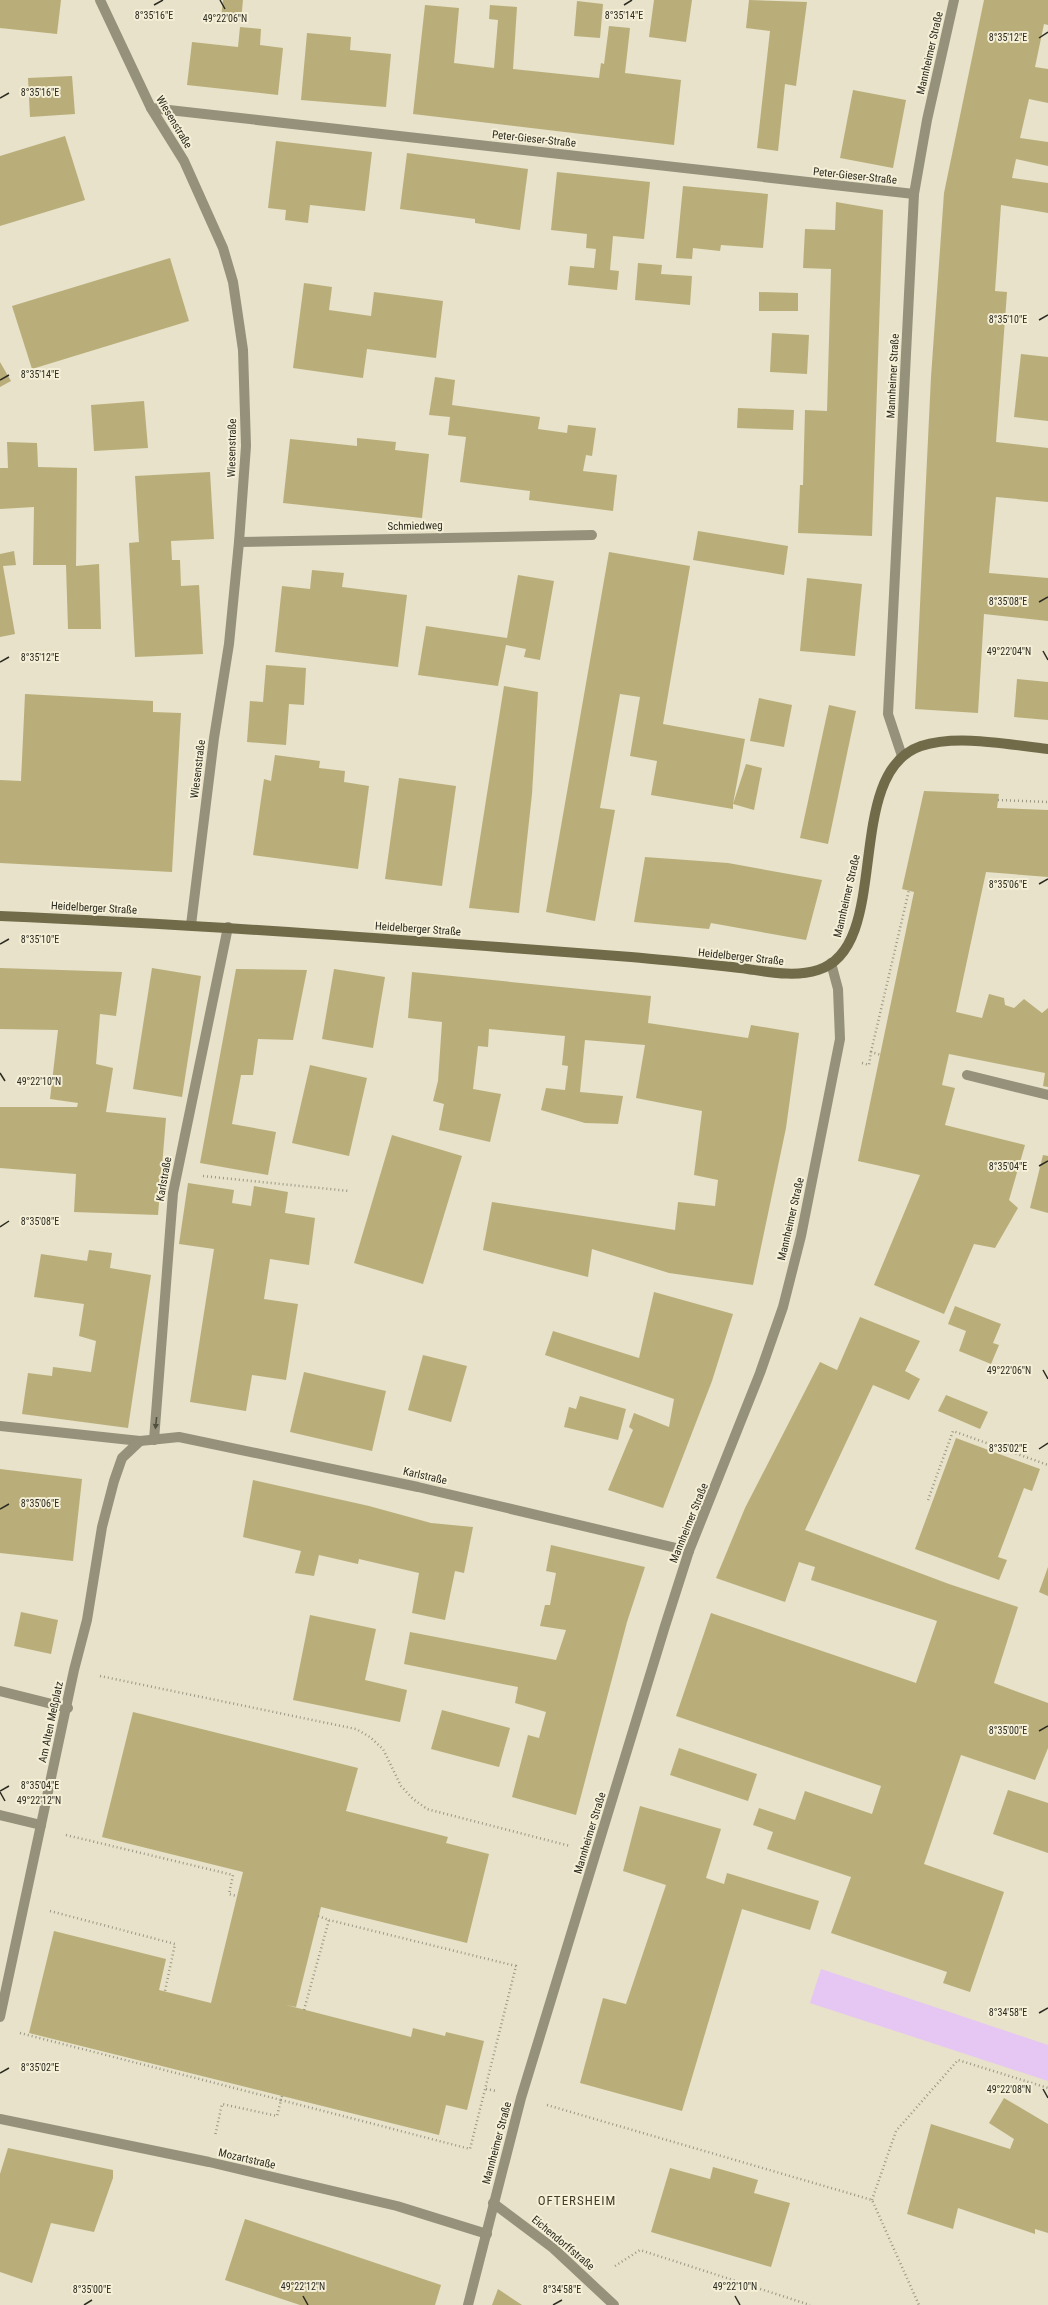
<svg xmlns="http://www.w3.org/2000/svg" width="1048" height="2305" viewBox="0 0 1048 2305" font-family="'Roboto Condensed',sans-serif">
  <rect width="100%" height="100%" fill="#e7e2c9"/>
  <polygon fill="#e6c6f3" points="821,1969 1048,2045 1048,2081 810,2003"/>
  <g fill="#b9ae7a">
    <polygon points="0,0 61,0 57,34 0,28"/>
    <polygon points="223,0 243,0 241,21 221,18"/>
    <polygon points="654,0 692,0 686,42 649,37"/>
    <polygon points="749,0 807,2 796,86 785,84 778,151 757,148 770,31 746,28"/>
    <polygon points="984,0 1048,0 1048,25 1044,24 1035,67 1048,69 1048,103 1029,99 1020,138 1048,142 1048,166 1016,159 1012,178 1048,183 1048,213 1001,205 995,291 1007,292 996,442 1048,448 1048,502 996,497 989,573 1048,578 1048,621 984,614 978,713 915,709 931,377 944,193"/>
    <polygon points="577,1 603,4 600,38 574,36"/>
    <polygon points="425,5 459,8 454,63 494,68 498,20 489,19 490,5 517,7 513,69 599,78 601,63 604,64 609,26 630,28 625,73 681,80 674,145 413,114"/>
    <polygon points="240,27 261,29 260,45 283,48 278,95 187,85 192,42 238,47"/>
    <polygon points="307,33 351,37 350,50 391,54 386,107 301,100"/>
    <polygon points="72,76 75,114 30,117 28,78"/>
    <polygon points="853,90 906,100 893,168 840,158"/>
    <polygon points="65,136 85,200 0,226 0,156"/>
    <polygon points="276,141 372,152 365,211 310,205 308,223 285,220 286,210 268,208"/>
    <polygon points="407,153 528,169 520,230 475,223 475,219 400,209"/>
    <polygon points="557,172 650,182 644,239 613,236 610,270 619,271 617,290 568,285 570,266 594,268 596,249 586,248 587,234 551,230"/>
    <polygon points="683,186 768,194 763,248 721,245 720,251 693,248 692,259 676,258"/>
    <polygon points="836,202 883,210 872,536 798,533 800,485 803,485 805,410 827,411 831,269 803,268 805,229 835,230"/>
    <polygon points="170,258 189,321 32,369 12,306"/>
    <polygon points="638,263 662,265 661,274 692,276 690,305 635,300"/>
    <polygon points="304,283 332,287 329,310 371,316 374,292 443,301 436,358 367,349 363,378 293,368"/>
    <polygon points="759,292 798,293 798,311 759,311"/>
    <polygon points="772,333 809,335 807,374 770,372"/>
    <polygon points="1021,354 1048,357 1048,421 1014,417"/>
    <polygon points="0,362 11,381 0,387"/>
    <polygon points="435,377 455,380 452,405 540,417 538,429 567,433 568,425 596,428 592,456 586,455 583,471 617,475 613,511 529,500 530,491 460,482 466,437 448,435 450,417 429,415"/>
    <polygon points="144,401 148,448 94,451 91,405"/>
    <polygon points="738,408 794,410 793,430 737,428"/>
    <polygon points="357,438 396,442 395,450 429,454 422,518 283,503 290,439 357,446"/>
    <polygon points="7,442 37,443 38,467 77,468 76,566 99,564 101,629 68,629 66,565 33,565 34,507 0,509 0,468 8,468"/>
    <polygon points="210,472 214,539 171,541 172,560 180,560 181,586 199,585 203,654 135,657 129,543 139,542 135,476"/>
    <polygon points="698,531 788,546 784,575 693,560"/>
    <polygon points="14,551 16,565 3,566 15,634 0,637 0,554"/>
    <polygon points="609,552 690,566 663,724 745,739 733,804 746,764 762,768 754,810 733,804 733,809 651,795 657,761 630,756 640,697 620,694 600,808 615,810 595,921 546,912"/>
    <polygon points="312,570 344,573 342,587 407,595 398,667 275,652 282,586 310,589"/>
    <polygon points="518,575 554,581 540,660 524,657 526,649 506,645 498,686 418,675 426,626 507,638"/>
    <polygon points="807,578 862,584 855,656 800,651"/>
    <polygon points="266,665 306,668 304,705 289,704 286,745 247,742 250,701 263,702"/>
    <polygon points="1017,679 1048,682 1048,720 1014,717"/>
    <polygon points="504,686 538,692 532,794 519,913 469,908"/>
    <polygon points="25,694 153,701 153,712 181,713 172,872 0,863 0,780 21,781"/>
    <polygon points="759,698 792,705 784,747 750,741"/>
    <polygon points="829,705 856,711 828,844 800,838"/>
    <polygon points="275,755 320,761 319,768 345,771 344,782 369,786 358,869 253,855 264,779 271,781"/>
    <polygon points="399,778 456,786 442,886 385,879"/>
    <polygon points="924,791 999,794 997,808 1048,810 1048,877 986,872 956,1012 982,1018 989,994 1004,998 1005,1005 1014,1008 1024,999 1042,1013 1048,1008 1048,1087 1043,1086 1045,1073 949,1054 942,1085 955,1088 945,1125 1025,1145 1009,1200 1018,1208 995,1248 974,1244 944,1314 874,1285 920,1175 858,1161 914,892 902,889"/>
    <polygon points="645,857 728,863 822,880 806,940 711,923 709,929 634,922"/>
    <polygon points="0,968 122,972 116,1016 100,1014 96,1064 113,1068 106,1112 166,1118 158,1215 74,1212 76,1174 0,1168 0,1107 77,1107 78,1103 50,1099 58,1030 0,1029"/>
    <polygon points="152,968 201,976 182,1097 133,1089"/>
    <polygon points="236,969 307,970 293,1040 258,1039 253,1075 241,1075 232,1124 276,1132 268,1175 200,1163"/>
    <polygon points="334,969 385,977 373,1048 322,1039"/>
    <polygon points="412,972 651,996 648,1023 748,1038 751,1025 799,1033 786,1128 753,1285 669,1273 592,1249 588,1277 483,1250 492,1202 675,1230 678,1202 715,1206 718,1180 694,1175 702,1111 636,1098 645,1045 585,1040 580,1092 623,1096 618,1124 585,1123 541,1110 546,1088 565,1090 568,1066 562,1065 565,1036 489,1029 488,1047 478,1046 473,1089 501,1094 490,1142 439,1130 444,1104 433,1101 438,1081 442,1022 408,1018"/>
    <polygon points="310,1065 367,1078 349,1156 292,1143"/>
    <polygon points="392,1135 462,1156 423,1284 354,1263"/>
    <polygon points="1043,1155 1048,1156 1048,1213 1030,1208"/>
    <polygon points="188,1183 234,1190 232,1203 251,1206 254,1186 288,1192 285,1213 315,1218 309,1265 270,1259 264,1299 298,1304 286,1380 252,1375 246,1411 190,1402 214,1249 179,1244"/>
    <polygon points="89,1250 112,1253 110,1268 151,1275 128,1428 22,1414 28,1373 52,1376 53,1367 91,1372 96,1341 79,1336 84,1304 34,1297 41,1254 87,1261"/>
    <polygon points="654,1292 733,1314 712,1381 663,1508 608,1490 633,1430 629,1427 634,1413 669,1427 674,1399 545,1355 553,1331 639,1358"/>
    <polygon points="955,1306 1001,1324 993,1343 999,1345 991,1364 959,1351 966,1331 948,1324"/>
    <polygon points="860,1317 920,1341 905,1371 920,1379 909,1400 873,1385 805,1530 949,1584 1018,1607 994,1683 1048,1703 1048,1748 1035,1780 961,1755 924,1864 1004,1892 970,1992 943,1983 947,1972 831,1933 851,1877 767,1849 773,1832 753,1825 759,1808 795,1820 805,1791 872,1814 881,1786 676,1716 711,1613 916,1683 937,1621 811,1580 815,1567 799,1562 785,1602 716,1578 745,1508 820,1362 837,1370"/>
    <polygon points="423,1355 467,1366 451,1422 408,1410"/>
    <polygon points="304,1372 386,1391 372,1451 290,1432"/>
    <polygon points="946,1395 988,1412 980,1429 938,1411"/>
    <polygon points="580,1396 626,1409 618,1440 564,1427 569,1407 576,1409"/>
    <polygon points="956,1438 1040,1469 1032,1491 1024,1488 998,1557 1007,1560 999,1580 915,1549"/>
    <polygon points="0,1469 82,1479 73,1561 0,1553"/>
    <polygon points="253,1480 369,1506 431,1523 473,1527 464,1573 455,1571 445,1620 412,1613 419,1573 359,1559 358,1564 319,1555 314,1576 295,1573 301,1551 243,1537"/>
    <polygon points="551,1545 645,1567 627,1622 576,1815 512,1797 528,1735 539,1738 546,1712 515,1703 518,1687 404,1664 410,1632 556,1660 566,1630 540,1626 545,1605 550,1605 556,1573 546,1571"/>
    <polygon points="1048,1567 1048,1596 1039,1592"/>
    <polygon points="21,1612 58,1620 51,1654 14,1646"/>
    <polygon points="310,1615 376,1629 365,1680 407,1690 400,1722 293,1700"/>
    <polygon points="442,1710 510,1728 499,1767 431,1749"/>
    <polygon points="133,1712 358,1768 346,1811 448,1837 446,1843 489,1854 467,1943 321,1907 296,2007 286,2005 411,2037 413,2028 445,2036 446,2032 484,2041 467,2110 446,2105 439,2135 29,2033 54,1931 166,1959 159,1990 211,2003 243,1872 102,1837"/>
    <polygon points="679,1748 757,1774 748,1801 670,1775"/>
    <polygon points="1008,1790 1048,1803 1048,1853 993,1834"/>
    <polygon points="640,1806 721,1829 706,1878 724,1884 727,1873 819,1901 810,1930 742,1909 682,2111 580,2083 603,1998 626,2004 666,1885 623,1871"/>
    <polygon points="1004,2098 1048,2124 1048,2233 1035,2229 1035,2234 958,2208 953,2229 907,2214 931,2124 1010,2149 1014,2139 989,2123"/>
    <polygon points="8,2148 113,2170 113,2178 94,2232 51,2223 32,2283 0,2272 0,2174"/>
    <polygon points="713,2167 758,2180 754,2193 790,2203 771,2267 651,2232 670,2168 710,2179"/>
    <polygon points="245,2219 441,2285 435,2305 300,2305 225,2280"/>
    <polygon points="498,2289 522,2305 492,2305"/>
  </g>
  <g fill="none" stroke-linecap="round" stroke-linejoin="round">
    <g stroke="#9a9784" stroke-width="2.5" stroke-dasharray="1 3" stroke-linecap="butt">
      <polyline points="998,800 1048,802"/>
      <polyline points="871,1052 909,890"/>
      <polyline points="862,1063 869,1065 871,1052 881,1055"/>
      <polyline points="203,1176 349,1191"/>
      <polyline points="928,1500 953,1431 1048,1465"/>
      <polyline points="100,1676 356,1729 370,1737 383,1749 401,1786 413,1799 427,1809 570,1846"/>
      <polyline points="66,1835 233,1875 229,1894 237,1896"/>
      <polyline points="50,1911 175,1944 165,1991"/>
      <polyline points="304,2010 329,1920 318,1916"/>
      <polyline points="20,2033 281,2100 277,2116 222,2104 215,2136"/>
      <polyline points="486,2089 496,2091"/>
      <polyline points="282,2096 281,2100 470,2149 516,1966 329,1920"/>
      <polyline points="547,2105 872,2200 919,2305"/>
      <polyline points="872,2200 896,2131 958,2060 1048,2088"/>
      <polyline points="615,2266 640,2250 810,2305"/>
    </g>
    <g stroke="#95917b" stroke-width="10">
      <polyline points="967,1075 1048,1095"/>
      <polyline points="0,1691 68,1708"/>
      <polyline points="0,1815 41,1825"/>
    </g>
    <g stroke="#95917b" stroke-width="10">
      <polyline points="100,0 151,108 184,161 223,248 233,282 243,350 246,446 239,542 229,644 214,738 191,925"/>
      <polyline points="151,108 914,194"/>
      <polyline points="239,542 592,535"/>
      <polyline points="902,756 888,714 914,194 927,120 954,0"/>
      <polyline points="0,1426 140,1441 179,1437 418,1487 689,1551"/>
      <polyline points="154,1440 173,1193 228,927"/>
      <polyline points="0,2017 74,1670 87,1620 102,1527 114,1481 122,1458 140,1441"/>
      <polyline points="0,2119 209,2162 397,2206 487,2234"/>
      <polyline points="493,2203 553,2248 614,2305"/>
      <polyline points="468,2305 521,2098 665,1626 689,1551 760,1373 783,1307 801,1236 840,1039 838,989 831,963"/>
    </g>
    <path stroke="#716b4a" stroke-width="10" d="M0 916C211 925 421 941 631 957 667 960 703 964 740 968 765 971 793 978 818 970 894 947 841 773 921 746 958 734 1010 745 1048 749"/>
  </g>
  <defs><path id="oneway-solid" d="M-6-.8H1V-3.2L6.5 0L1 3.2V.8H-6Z"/></defs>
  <use fill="#514f40" href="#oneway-solid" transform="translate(156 1423) rotate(96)"/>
  <path fill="none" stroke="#2c2b21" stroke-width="1.5" d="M220 0 225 9M154 5 163 0M624 5 632 0M1039 38 1048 32M0 98 9 93M1039 320 1048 315M0 380 9 375M1039 602 1048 597M1043 651 1048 660M0 662 9 657M1039 884 1048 879M0 944 9 939M0 1073 5 1081M1039 1166 1048 1161M0 1227 9 1221M1043 1370 1048 1379M1039 1449 1048 1443M0 1509 9 1504M1039 1731 1048 1726M0 1791 9 1786M0 1792 5 1801M1039 2013 1048 2008M0 2073 9 2068M1043 2089 1048 2098M303 2296 308 2305M735 2296 740 2305M84 2305 92 2300M553 2305 562 2300"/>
  <g text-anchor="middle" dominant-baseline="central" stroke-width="4" stroke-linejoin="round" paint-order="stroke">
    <g font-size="11" fill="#2c2b21" stroke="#f4efd6">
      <text transform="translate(930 53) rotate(-77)">Mannheimer Straße</text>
      <text transform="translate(174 122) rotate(59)">Wiesenstraße</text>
      <text transform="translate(534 139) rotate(6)">Peter-Gieser-Straße</text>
      <text transform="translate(855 176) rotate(6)">Peter-Gieser-Straße</text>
      <text transform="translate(893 376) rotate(-87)">Mannheimer Straße</text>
      <text transform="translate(232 448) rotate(-89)">Wiesenstraße</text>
      <text transform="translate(415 526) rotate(-1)">Schmiedweg</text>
      <text transform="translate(198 769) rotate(-83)">Wiesenstraße</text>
      <text transform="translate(847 896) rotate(-77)">Mannheimer Straße</text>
      <text transform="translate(94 908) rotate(3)">Heidelberger Straße</text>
      <text transform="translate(418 929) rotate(4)">Heidelberger Straße</text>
      <text transform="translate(741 957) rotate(6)">Heidelberger Straße</text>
      <text transform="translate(164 1179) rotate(-80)">Karlstraße</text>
      <text transform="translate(791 1219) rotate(-77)">Mannheimer Straße</text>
      <text transform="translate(425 1476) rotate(13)">Karlstraße</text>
      <text transform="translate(689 1523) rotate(-68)">Mannheimer Straße</text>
      <text transform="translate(51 1722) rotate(-78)">Am Alten Meßplatz</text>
      <text transform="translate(590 1833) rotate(-73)">Mannheimer Straße</text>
      <text transform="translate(497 2143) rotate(-75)">Mannheimer Straße</text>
      <text transform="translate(247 2159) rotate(13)">Mozartstraße</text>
      <text transform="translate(563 2243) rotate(40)">Eichendorffstraße</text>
    </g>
    <g font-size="13" letter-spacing="1" fill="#423d29" stroke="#f4efd6">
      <text x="577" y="2200">OFTERSHEIM</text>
    </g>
  </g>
  <g font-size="10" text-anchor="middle" fill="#2c2b21" stroke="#f4efd6" stroke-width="4" stroke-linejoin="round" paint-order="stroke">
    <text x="154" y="19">8°35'16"E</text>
    <text x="624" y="19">8°35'14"E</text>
    <text x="225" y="22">49°22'06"N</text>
    <text x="1008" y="41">8°35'12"E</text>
    <text x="40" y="96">8°35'16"E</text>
    <text x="1008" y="323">8°35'10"E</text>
    <text x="40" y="378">8°35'14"E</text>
    <text x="1008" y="605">8°35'08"E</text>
    <text x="1009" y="655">49°22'04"N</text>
    <text x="40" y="661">8°35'12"E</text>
    <text x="1008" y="888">8°35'06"E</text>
    <text x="40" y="943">8°35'10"E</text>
    <text x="39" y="1085">49°22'10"N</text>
    <text x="1008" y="1170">8°35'04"E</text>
    <text x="40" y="1225">8°35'08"E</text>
    <text x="1009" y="1374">49°22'06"N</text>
    <text x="1008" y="1452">8°35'02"E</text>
    <text x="40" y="1507">8°35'06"E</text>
    <text x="1008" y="1734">8°35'00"E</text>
    <text x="40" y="1789">8°35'04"E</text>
    <text x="39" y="1804">49°22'12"N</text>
    <text x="1008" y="2016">8°34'58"E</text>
    <text x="40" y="2071">8°35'02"E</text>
    <text x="1009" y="2093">49°22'08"N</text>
    <text x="303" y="2290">49°22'12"N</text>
    <text x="735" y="2290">49°22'10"N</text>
    <text x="92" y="2293">8°35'00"E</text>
    <text x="562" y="2293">8°34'58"E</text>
  </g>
</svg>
